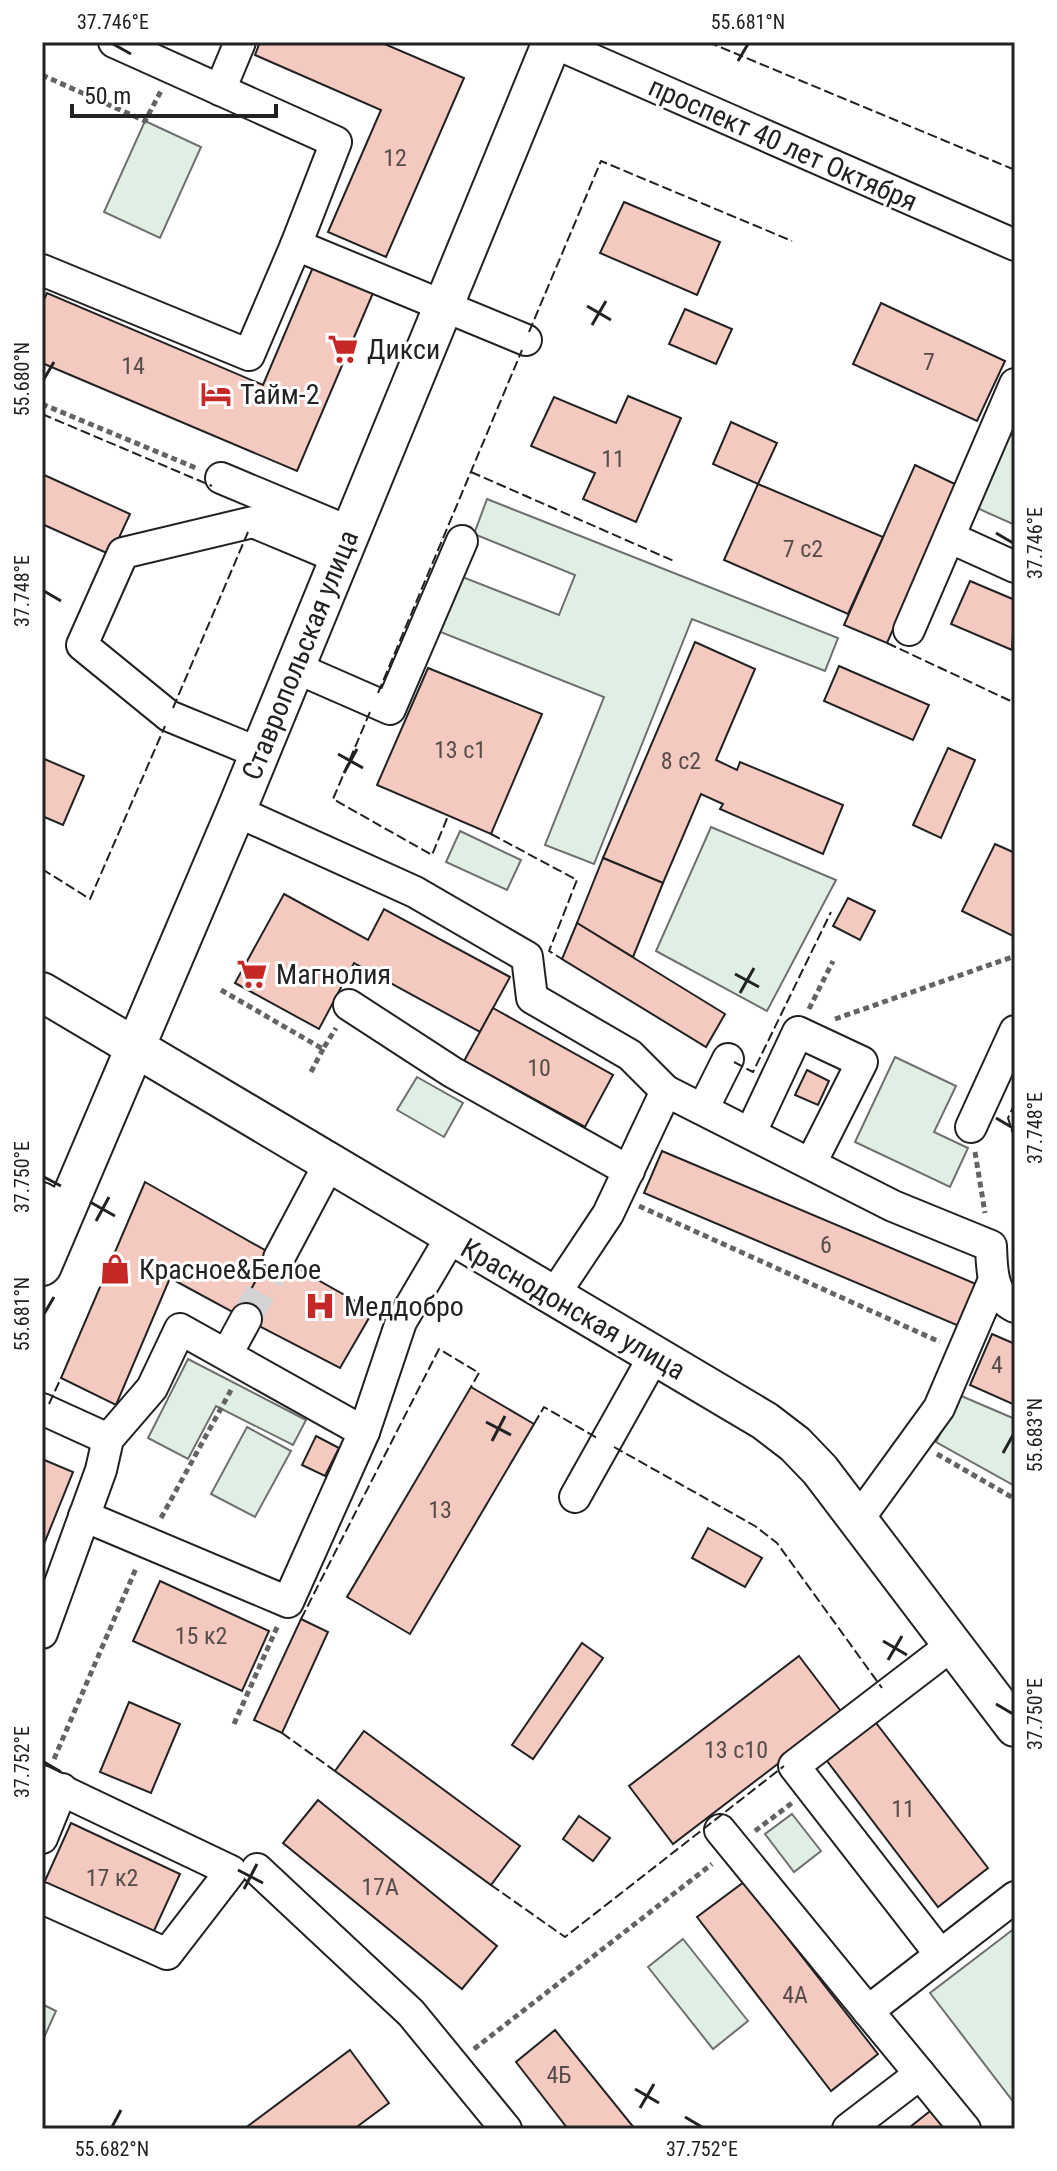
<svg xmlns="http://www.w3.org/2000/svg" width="1057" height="2171" viewBox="0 0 1057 2171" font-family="'Roboto Condensed',sans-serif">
  <rect width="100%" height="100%" fill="#fff"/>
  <g fill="#e0efe3" stroke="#6f6f6f" stroke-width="2">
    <polygon points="145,121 201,147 160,238 104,212"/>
    <polygon points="1009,434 1015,437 1015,525 977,508"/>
    <polygon points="487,499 838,638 825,671 692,619 594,864 545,845 604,697 438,631 460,576 559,615 575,575 474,534"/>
    <polygon points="711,827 836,880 767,1011 656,951"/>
    <polygon points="460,831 521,860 507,890 446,862"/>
    <polygon points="895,1057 956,1086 934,1132 968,1148 950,1187 855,1142"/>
    <polygon points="417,1077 463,1103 444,1137 397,1110"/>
    <polygon points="188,1359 306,1420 293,1445 216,1406 188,1459 148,1438"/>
    <polygon points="959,1395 1015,1419 1015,1486 936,1442"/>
    <polygon points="247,1427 291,1451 255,1517 211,1494"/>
    <polygon points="792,1814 821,1851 794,1872 765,1834"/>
    <polygon points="1015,1928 1015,2104 930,1993"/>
    <polygon points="683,1939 748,2021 713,2049 648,1967"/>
    <polygon points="42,2004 56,2011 42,2042"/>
  </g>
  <g fill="#f3c9c0" stroke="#222" stroke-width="2">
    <polygon points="260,42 380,42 464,78 386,257 328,232 381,110 255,55"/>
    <polygon points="624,202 720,242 697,295 600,253"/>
    <polygon points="316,260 376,286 297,471 42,363 42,304 47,293 263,385"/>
    <polygon points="881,303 1005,361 977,421 853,364"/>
    <polygon points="685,309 732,329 716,364 669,344"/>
    <polygon points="628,396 681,418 636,522 583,499 595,473 531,446 554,397 616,423"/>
    <polygon points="731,422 777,443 758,484 713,464"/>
    <polygon points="915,465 957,485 887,643 844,625"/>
    <polygon points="42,474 130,514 111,555 42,524"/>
    <polygon points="758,484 883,537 848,614 724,560"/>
    <polygon points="970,581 1015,600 1012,650 951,624"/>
    <polygon points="695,642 755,669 716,760 737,770 740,762 843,805 823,854 720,809 723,804 701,794 663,883 603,858"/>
    <polygon points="839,666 929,705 913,740 824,701"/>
    <polygon points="428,668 542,714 491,834 377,785"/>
    <polygon points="948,748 975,760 941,838 913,825"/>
    <polygon points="42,758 84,776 63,825 42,816"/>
    <polygon points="995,844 1015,853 1015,937 962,911"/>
    <polygon points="603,858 663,883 633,957 577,923"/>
    <polygon points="284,894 368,940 384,909 510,977 480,1032 354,963 319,1029 235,983"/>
    <polygon points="848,898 875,911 860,940 833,926"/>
    <polygon points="577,923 725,1014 706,1047 562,959"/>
    <polygon points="493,1008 613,1075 585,1127 464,1061"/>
    <polygon points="807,1070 829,1081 818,1105 795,1095"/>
    <polygon points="662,1151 976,1284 959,1326 644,1193"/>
    <polygon points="145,1182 270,1253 238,1315 170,1278 116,1405 61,1378"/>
    <polygon points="270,1253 373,1311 340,1368 238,1315"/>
    <polygon points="992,1334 1015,1344 1015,1405 970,1385"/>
    <polygon points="471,1387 534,1424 410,1634 347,1597"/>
    <polygon points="316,1436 339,1448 325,1476 302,1465"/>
    <polygon points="42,1459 73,1472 42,1549"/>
    <polygon points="708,1528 762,1558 745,1587 692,1558"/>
    <polygon points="160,1581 269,1631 242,1691 133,1641"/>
    <polygon points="301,1619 328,1632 282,1733 254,1720"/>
    <polygon points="582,1643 603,1658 533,1759 512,1745"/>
    <polygon points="799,1656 843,1714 673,1844 629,1786"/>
    <polygon points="129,1702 180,1724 151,1793 100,1772"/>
    <polygon points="873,1719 988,1868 938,1907 824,1757"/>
    <polygon points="364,1731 520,1846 491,1885 335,1771"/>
    <polygon points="318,1800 497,1946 462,1989 283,1843"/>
    <polygon points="579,1816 610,1838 593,1861 563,1839"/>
    <polygon points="71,1823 180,1874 153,1933 44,1883"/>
    <polygon points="744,1882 878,2054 831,2091 697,1917"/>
    <polygon points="555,2030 635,2129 568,2129 516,2062"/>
    <polygon points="350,2050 389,2103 354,2129 244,2129"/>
    <polygon points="934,2108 950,2129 908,2129 910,2127"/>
  </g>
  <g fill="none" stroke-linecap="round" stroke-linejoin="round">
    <polyline stroke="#d3d3d3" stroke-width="30" stroke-dasharray="30 15" stroke-linecap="butt" points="246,1319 279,1258"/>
    <g stroke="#222" stroke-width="34">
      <g id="minor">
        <polyline points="114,42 336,142 296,245"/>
        <polyline points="552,42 1015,245"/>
        <polyline points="220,90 240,42"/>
        <polyline points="42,270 249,355 296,245 526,340"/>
        <polyline points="221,478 350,532"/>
        <polyline points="951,538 1015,567"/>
        <polyline points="909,630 1015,384"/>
        <polyline points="294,667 390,709 462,541"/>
        <polyline points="259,753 169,716 82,645 123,553 253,522 339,558"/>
        <polyline points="236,811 415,892 527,957 532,998 630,1055 666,1091"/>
        <polyline points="349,1005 452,1072 629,1171"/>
        <polyline points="703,1109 728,1059"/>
        <polyline points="971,1127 1015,1031"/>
        <polyline points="751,1132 798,1032 862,1062 811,1163"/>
        <polyline points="42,1198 66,1212"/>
        <polyline points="279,1258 329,1164"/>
        <path d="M552 1298 608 1214 666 1091 893 1206 991 1246C992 1268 991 1296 1015 1307"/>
        <polyline points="227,1354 246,1319"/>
        <polyline points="42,1409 108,1439"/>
        <polyline points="575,1497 654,1356"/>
        <polyline points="84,1516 288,1602 364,1432"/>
        <polyline points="857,1521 939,1408 993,1282"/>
        <polyline points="42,1633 101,1470 108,1439 152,1388 180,1329 364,1432 401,1322 451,1237"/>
        <polyline points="42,1781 231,1871 167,1954 42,1898"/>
        <polyline points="720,1830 868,2011"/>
        <polyline points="42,1838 62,1789"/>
        <polyline points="257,1869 411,2013 506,2129"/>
        <polyline points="940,1954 794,1766 952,1645"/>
        <polyline points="920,2074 965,2129"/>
        <polyline points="848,2129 920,2074 868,2011 1015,1897"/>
      </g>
    </g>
    <g stroke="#222" stroke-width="42">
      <g id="major">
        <polyline points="42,992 765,1421 795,1444 820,1470 1015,1727"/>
        <polyline points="42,1266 236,811 552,42"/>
      </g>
    </g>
    <g stroke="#646464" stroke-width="5" stroke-dasharray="6 4" stroke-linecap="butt">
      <polyline points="42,75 145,121 161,91"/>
      <polyline points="42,404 196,468"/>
      <polyline points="221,990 323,1049 336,1028"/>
      <polyline points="809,1009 833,961"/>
      <polyline points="835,1019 1015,956"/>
      <polyline points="311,1072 323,1049"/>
      <polyline points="975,1152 985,1213"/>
      <polyline points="639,1206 940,1342"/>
      <polyline points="937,1454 1015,1499"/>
      <polyline points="161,1518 231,1390"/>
      <polyline points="234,1724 278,1625"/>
      <polyline points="54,1759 137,1566"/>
      <polyline points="755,1831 792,1803"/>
      <polyline points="474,2049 712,1864"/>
    </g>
    <use href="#minor" stroke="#fff" stroke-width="30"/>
    <use href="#major" stroke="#fff" stroke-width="38"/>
    <g stroke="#222" stroke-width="2" stroke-dasharray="10 4" stroke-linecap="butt">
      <polyline points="708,42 1015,170"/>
      <polyline points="529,332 601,161 792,241"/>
      <polyline points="42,414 212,486"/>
      <polyline points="471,472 676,562"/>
      <polyline points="887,643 1015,703"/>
      <polyline points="378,693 522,350"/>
      <polyline points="173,708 248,532"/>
      <polyline points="370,712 333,799 432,855 448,816"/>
      <polyline points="491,834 577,880 549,951 562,959"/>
      <polyline points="42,869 90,899 165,726"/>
      <polyline points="734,1062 753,1072 831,912"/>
      <polyline points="1015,1103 1008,1118 1015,1140"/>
      <polyline points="49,1404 61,1378"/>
      <polyline points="534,1424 544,1407 597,1438"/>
      <polyline points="614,1447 755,1526 777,1543 882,1688"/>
      <polyline points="301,1619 439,1349 479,1373 471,1387"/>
      <polyline points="282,1733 335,1771"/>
      <polyline points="491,1885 565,1937 784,1766"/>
    </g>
  </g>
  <path fill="none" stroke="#222" stroke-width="3" d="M113 44 131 54M738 61 748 44M587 306 611 320M592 325 606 301M44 379 54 362M996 533 1013 543M44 591 61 601M338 754 363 768M344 773 357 749M735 974 759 987M740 993 754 968M996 1118 1013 1128M44 1177 61 1186M90 1202 115 1216M96 1221 109 1197M44 1314 54 1297M486 1422 511 1435M492 1441 505 1416M1003 1453 1013 1435M883 1641 907 1655M888 1660 902 1636M996 1704 1013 1714M44 1762 61 1772M238 1870 263 1883M244 1889 257 1864M635 2089 659 2103M640 2108 654 2084M685 2117 702 2127M112 2127 121 2110"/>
  <defs>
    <g id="supermarket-bare" transform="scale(2.4)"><path d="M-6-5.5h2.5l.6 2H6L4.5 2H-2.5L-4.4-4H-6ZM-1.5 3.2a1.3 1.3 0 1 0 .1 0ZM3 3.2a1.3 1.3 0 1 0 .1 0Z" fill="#c62828" stroke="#fff" stroke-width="2.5" paint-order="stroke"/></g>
    <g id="hotel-bare" transform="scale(2.4)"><path d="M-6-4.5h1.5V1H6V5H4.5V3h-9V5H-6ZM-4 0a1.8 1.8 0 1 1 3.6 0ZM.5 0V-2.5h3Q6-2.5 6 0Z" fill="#c62828" stroke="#fff" stroke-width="2.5" paint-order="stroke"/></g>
    <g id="shop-bare" transform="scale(2.4)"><path d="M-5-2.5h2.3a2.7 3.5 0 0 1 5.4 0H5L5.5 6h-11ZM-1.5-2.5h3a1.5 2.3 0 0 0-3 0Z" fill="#c62828" stroke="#fff" stroke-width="2.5" paint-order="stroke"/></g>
    <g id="hospital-bare" transform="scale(2.4)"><path d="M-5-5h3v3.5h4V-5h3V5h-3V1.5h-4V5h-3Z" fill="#c62828" stroke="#fff" stroke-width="2.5" paint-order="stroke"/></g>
  </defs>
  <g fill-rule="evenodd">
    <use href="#supermarket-bare" x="343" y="349"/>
    <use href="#hotel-bare" x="216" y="394"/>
    <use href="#supermarket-bare" x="252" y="974"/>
    <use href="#shop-bare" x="115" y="1269"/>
    <use href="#hospital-bare" x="320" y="1306"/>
  </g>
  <g text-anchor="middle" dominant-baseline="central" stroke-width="6" stroke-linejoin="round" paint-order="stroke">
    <g font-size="24" fill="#564c4a">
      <text x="395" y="158">12</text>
      <text x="929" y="362">7</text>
      <text x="133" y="366">14</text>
      <text x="613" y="459">11</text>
      <text x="803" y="549">7 с2</text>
      <text x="460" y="750">13 с1</text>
      <text x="681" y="761">8 с2</text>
      <text x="539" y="1068">10</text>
      <text x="826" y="1245">6</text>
      <text x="997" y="1365">4</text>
      <text x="440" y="1510">13</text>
      <text x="201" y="1636">15 к2</text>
      <text x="736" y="1750">13 с10</text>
      <text x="903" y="1809">11</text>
      <text x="112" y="1878">17 к2</text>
      <text x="380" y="1887">17А</text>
      <text x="795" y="1995">4А</text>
      <text x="559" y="2075">4Б</text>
    </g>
    <g font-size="28" fill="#222" stroke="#fff">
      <text transform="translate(783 144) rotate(24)">проспект 40 лет Октября</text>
      <text transform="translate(300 655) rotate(-68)">Ставропольская улица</text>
      <text transform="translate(573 1309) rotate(30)">Краснодонская улица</text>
    </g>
    <g font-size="28" fill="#222" stroke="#fff" text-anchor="start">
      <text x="367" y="349">Дикси</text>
      <text x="240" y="394">Тайм-2</text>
      <text x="276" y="974">Магнолия</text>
      <text x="139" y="1269">Красное&amp;Белое</text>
      <text x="344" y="1306">Меддобро</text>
    </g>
  </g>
  <rect width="1057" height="2171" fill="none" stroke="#ffffff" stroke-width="88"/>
  <path d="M72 104v12h204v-12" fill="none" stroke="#222222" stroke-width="4"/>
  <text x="84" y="104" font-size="24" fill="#222222" stroke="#ffffff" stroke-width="6" paint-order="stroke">50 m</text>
  <rect x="44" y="44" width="969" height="2083" fill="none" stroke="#222" stroke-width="3"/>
  <g font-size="20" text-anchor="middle" fill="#222">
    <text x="113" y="29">37.746°E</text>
    <text x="748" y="29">55.681°N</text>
    <text transform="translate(22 379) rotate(-90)" y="7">55.680°N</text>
    <text transform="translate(1035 543) rotate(-90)" y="7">37.746°E</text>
    <text transform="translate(22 591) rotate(-90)" y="7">37.748°E</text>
    <text transform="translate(1035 1128) rotate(-90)" y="7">37.748°E</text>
    <text transform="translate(22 1177) rotate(-90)" y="7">37.750°E</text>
    <text transform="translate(22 1314) rotate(-90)" y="7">55.681°N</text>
    <text transform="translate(1035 1435) rotate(-90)" y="7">55.683°N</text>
    <text transform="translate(1035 1714) rotate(-90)" y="7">37.750°E</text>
    <text transform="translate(22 1762) rotate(-90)" y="7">37.752°E</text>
    <text x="112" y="2156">55.682°N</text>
    <text x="702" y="2156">37.752°E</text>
  </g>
</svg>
